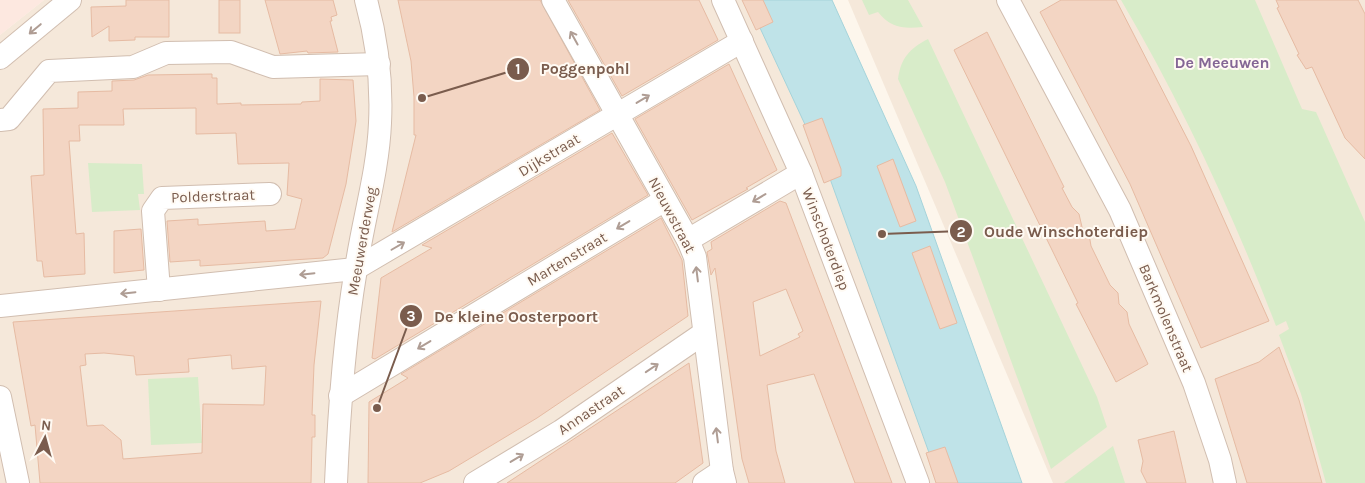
<svg xmlns="http://www.w3.org/2000/svg" width="1365" height="483" viewBox="0 0 1365 483" font-family="Karla,sans-serif">
  <rect width="100%" height="100%" fill="#fdf6ec"/>
  <g fill="#f5e8da">
    <polygon points="44,0 775,0 968,483 0,483 0,35"/>
    <polygon points="848,0 1365,0 1365,483 1053,483"/>
  </g>
  <polygon fill="#fde8e0" points="0,0 44,0 0,35"/>
  <g fill="#d8ecc9">
    <path d="M862 0H908L923 27C903 29 891 28 878 12L869 15Z"/>
    <path d="M1121 0H1255L1302 109 1316 112 1365 222V483H1326L1301 394 1279 335 1289 329 1286 321 1276 326C1233 214 1182 104 1121 0Z"/>
    <path d="M928 39 1097 397 1107 427 1051 469 945 182 898 79C901 58 909 49 928 39Z"/>
    <polygon points="88,163 142,164 144,194 138,194 140,210 92,212"/>
    <polygon points="198,377 202,443 151,445 148,379"/>
    <polygon points="1113,446 1125,483 1064,483"/>
  </g>
  <polygon fill="#bfe3e8" stroke="#a5d3da" points="747,0 832,0 916,186 1022,483 940,483 829,176"/>
  <g fill="#f3d5c3" stroke="#e6bba3" fill-rule="evenodd">
    <polygon points="126,0 169,0 169,37 135,37 135,40 109,41 109,26 92,37 91,7 126,6"/>
    <rect x="219" y="0" width="21" height="33"/>
    <polygon points="265,0 333,0 337,15 331,17 332,21 330,21 338,52 308,53 307,51 280,54"/>
    <polygon points="398,0 540,0 600,110 392,232 416,135 414,135 414,97 411,61"/>
    <polygon points="568,0 699,0 718,40 622,96"/>
    <polygon points="742,0 763,0 773,22 756,30"/>
    <polygon points="1061,0 1116,0 1191,146 1269,321 1201,348 1130,184 1040,12"/>
    <polygon points="1276,0 1358,0 1365,14 1365,159 1345,138 1312,67 1306,69 1297,55 1299,54 1277,8 1279,7"/>
    <polygon points="987,32 1064,187 1062,188 1072,207 1079,214 1082,227 1089,234 1091,246 1110,285 1118,293 1119,304 1127,312 1129,324 1148,364 1116,382 1076,304 1078,303 954,50"/>
    <polygon points="729,64 777,170 746,188 748,189 692,220 635,119"/>
    <polygon points="212,74 212,78 217,78 217,104 241,103 241,105 301,104 302,102 320,101 320,79 353,80 356,121 354,134 346,184 328,254 323,258 200,266 200,260 170,262 167,221 198,219 198,225 265,221 266,231 295,229 302,199 287,195 289,163 238,164 236,133 196,134 196,108 123,109 124,125 79,125 80,141 69,141 76,234 84,233 85,274 44,277 42,261 37,261 31,176 44,175 43,109 78,108 78,92 112,91 112,81 134,80 148,75"/>
    <polygon points="822,118 841,169 841,176 824,183 803,125"/>
    <polygon points="612,133 648,195 375,359 372,358 381,278 432,248 422,245"/>
    <polygon points="893,159 916,221 900,227 877,166"/>
    <path d="M780 201 786 203 892 483H855L814 374 767 385 776 451 785 483H749L742 459 715 268 711 275 707 252 712 249 711 242ZM786 289 803 331 798 334 800 337 760 356 753 302Z"/>
    <polygon points="661,218 682,260 688,316 537,418 449,471 420,483 368,483 369,402 408,378 401,374"/>
    <polygon points="141,229 144,270 114,273 114,231"/>
    <polygon points="930,246 957,323 940,329 912,253"/>
    <path d="M321 301 314 365 312 415H315V437H312L311 483H40L35 425 31 426 13 322ZM104 353 134 356 136 375 189 372 188 359 231 355 232 369 266 366 264 405 203 404 202 453 123 459 121 440 103 425 87 426 80 366 86 365 85 354Z"/>
    <polygon points="1279,347 1299,400 1322,483 1247,483 1215,379 1259,362"/>
    <polygon points="689,363 703,463 675,483 507,483"/>
    <polygon points="1174,431 1186,483 1147,483 1141,471 1143,461 1138,440"/>
    <polygon points="945,447 958,483 936,483 926,453"/>
  </g>
  <g fill="none" stroke-linecap="round" stroke-linejoin="round">
    <g stroke="#d1beb0" stroke-width="24">
      <g id="minor">
        <polyline points="553,0 688,240 695,257 722,471 725,483"/>
        <polyline points="723,0 801,173 918,483"/>
        <polyline points="1008,0 1120,210 1194,383 1220,460 1225,483"/>
        <polyline points="0,58 70,0"/>
        <polyline points="0,120 9,119 49,71 133,67 166,53 231,52 273,67 379,64"/>
        <polyline points="688,240 801,173"/>
        <polyline points="159,290 153,211 162,198 270,194"/>
        <polyline points="0,306 355,269 742,41"/>
        <polyline points="340,396 665,200"/>
        <polyline points="0,397 18,483"/>
        <path d="M336 483C339 411 344 340 356 269 363 220 378 172 380 123 382 82 377 40 366 0"/>
        <polyline points="475,483 561,431 704,333"/>
        <polyline points="704,483 722,471"/>
      </g>
    </g>
    <use href="#minor" stroke="#fff" stroke-width="22"/>
  </g>
  <defs><path id="oneway-shaft" d="M-6 0H5M1.5-3L5.5 0L1.5 3" fill="none" stroke-width="1.6" stroke-linecap="round" stroke-linejoin="round" transform="scale(1.25)"/></defs>
  <g stroke="#af9d94">
    <use href="#oneway-shaft" transform="translate(35 29) rotate(140)"/>
    <use href="#oneway-shaft" transform="translate(574 38) rotate(-119)"/>
    <use href="#oneway-shaft" transform="translate(643 99) rotate(-31)"/>
    <use href="#oneway-shaft" transform="translate(759 198) rotate(149)"/>
    <use href="#oneway-shaft" transform="translate(623 225) rotate(149)"/>
    <use href="#oneway-shaft" transform="translate(398 246) rotate(-30)"/>
    <use href="#oneway-shaft" transform="translate(307 274) rotate(174)"/>
    <use href="#oneway-shaft" transform="translate(697 274) rotate(-97)"/>
    <use href="#oneway-shaft" transform="translate(128 293) rotate(174)"/>
    <use href="#oneway-shaft" transform="translate(424 345) rotate(149)"/>
    <use href="#oneway-shaft" transform="translate(652 368) rotate(-34)"/>
    <use href="#oneway-shaft" transform="translate(717 435) rotate(-97)"/>
    <use href="#oneway-shaft" transform="translate(517 458) rotate(-31)"/>
  </g>
  <g text-anchor="middle" dominant-baseline="central" stroke-width="4" stroke-linejoin="round" paint-order="stroke">
    <g font-size="15" fill="#7a5c4d" stroke="#fffaf3">
      <text transform="translate(549 155) rotate(-31)">Dijkstraat</text>
      <text transform="translate(213 196) rotate(-2)">Polderstraat</text>
      <text transform="translate(672 215) rotate(62)">Nieuwstraat</text>
      <text transform="translate(826 239) rotate(69)">Winschoterdiep</text>
      <text transform="translate(362 241) rotate(-80)">Meeuwerderweg</text>
      <text transform="translate(567 259) rotate(-31)">Martenstraat</text>
      <text transform="translate(1166 318) rotate(67)">Barkmolenstraat</text>
      <text transform="translate(591 410) rotate(-34)">Annastraat</text>
    </g>
    <g font-size="16" font-weight="bold" fill="#846695" stroke="#fffaf3">
      <text x="1222" y="62">De Meeuwen</text>
    </g>
  </g>
  <path fill="none" stroke="#7a5c4d" stroke-width="2" d="M422 98L518 69M882 234L961 231M377 408L411 316"/>
  <g fill="#7a5c4d" stroke="#fffaf3" stroke-width="2">
    <circle cx="422" cy="98" r="5"/>
    <circle cx="882" cy="234" r="5"/>
    <circle cx="377" cy="408" r="5"/>
    <circle cx="518" cy="69" r="12"/>
    <circle cx="961" cy="231" r="12"/>
    <circle cx="411" cy="316" r="12"/>
  </g>
  <g font-size="15" text-anchor="middle" font-weight="bold" fill="#fff">
    <text x="518" y="74">1</text>
    <text x="961" y="237">2</text>
    <text x="411" y="321">3</text>
  </g>
  <g font-size="16" text-anchor="middle" font-weight="bold" fill="#7a5c4d" stroke="#fffaf3" stroke-width="4" stroke-linejoin="round" paint-order="stroke">
    <text x="585" y="74">Poggenpohl</text>
    <text x="1066" y="237">Oude Winschoterdiep</text>
    <text x="516" y="322">De kleine Oosterpoort</text>
  </g>
  <g transform="translate(45 438) rotate(6)" stroke="#fffaf3" stroke-width="4" paint-order="stroke">
  <path d="M0-4L9 19L0 12L-9 19Z" fill="#7a5c4d"/>
  <text y="-8" font-size="14" font-weight="bold" text-anchor="middle" fill="#7a5c4d">N</text>
  </g>
</svg>
